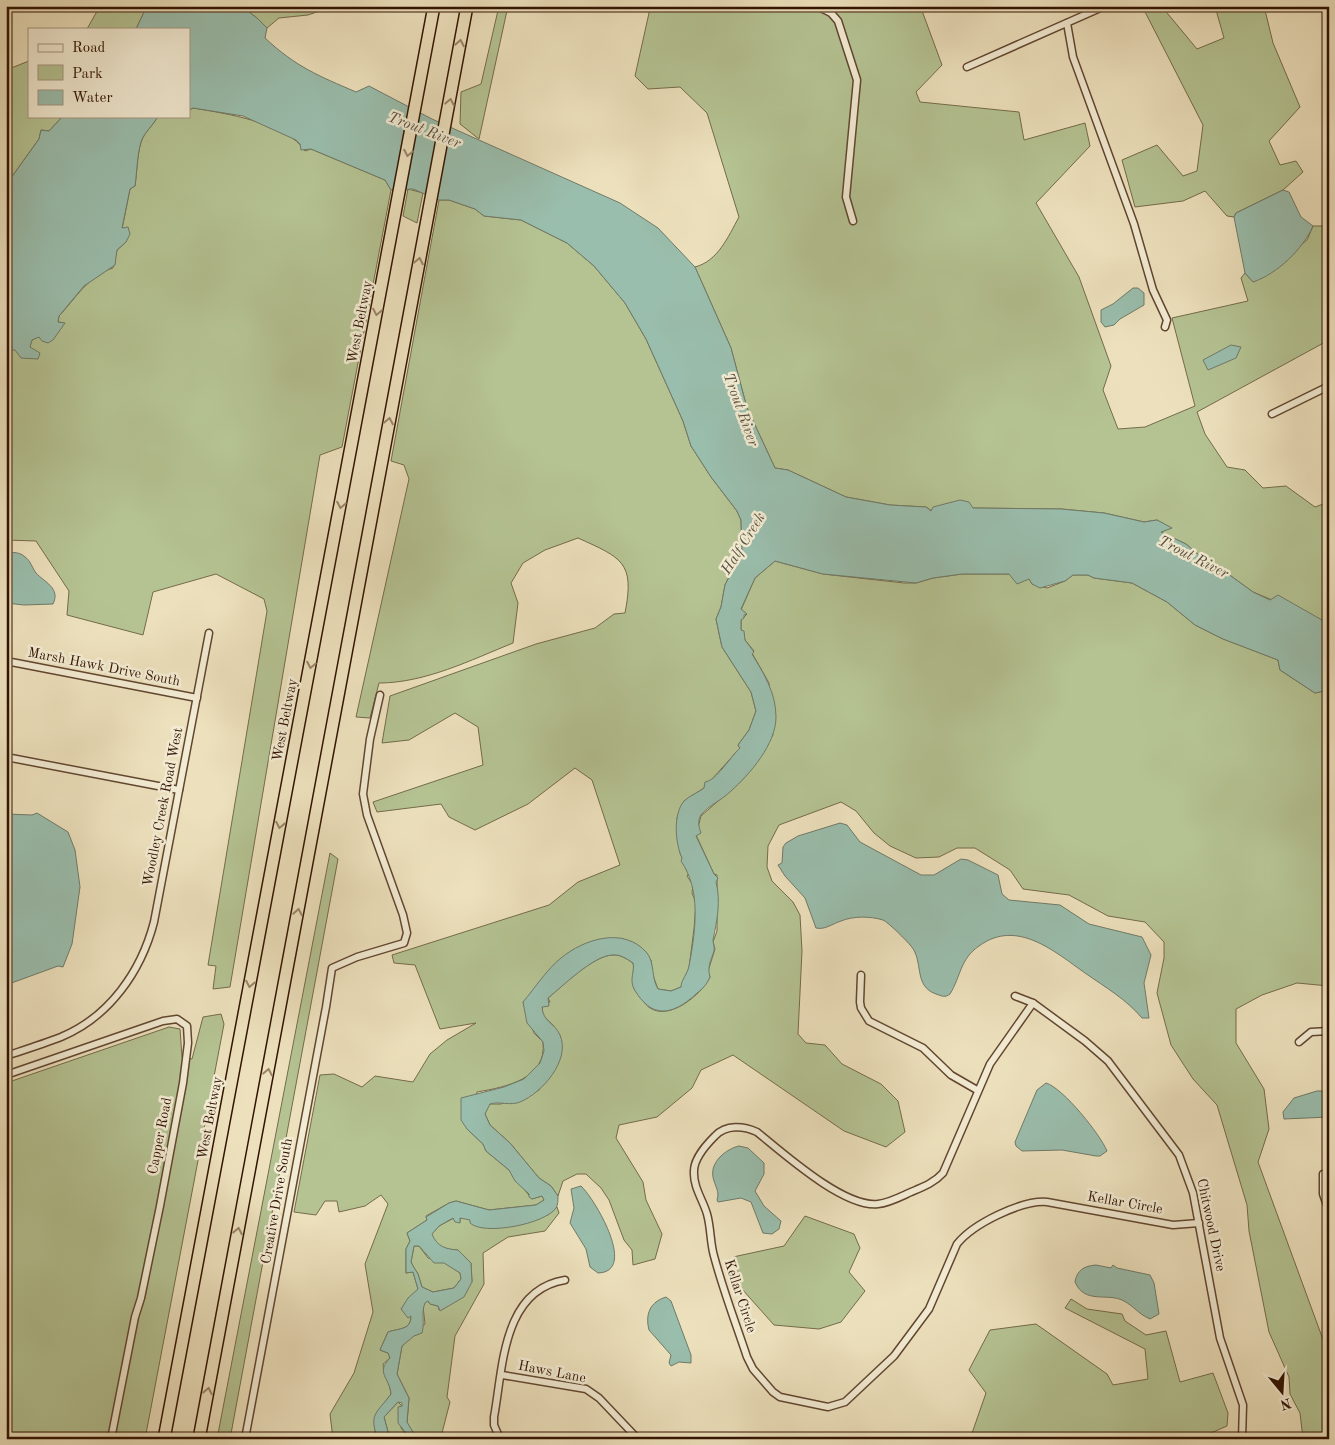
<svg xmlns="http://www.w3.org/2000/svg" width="1335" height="1445" viewBox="0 0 1335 1445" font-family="'Old Standard TT',serif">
  <rect width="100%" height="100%" fill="#ede1bd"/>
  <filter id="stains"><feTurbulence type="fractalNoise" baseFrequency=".004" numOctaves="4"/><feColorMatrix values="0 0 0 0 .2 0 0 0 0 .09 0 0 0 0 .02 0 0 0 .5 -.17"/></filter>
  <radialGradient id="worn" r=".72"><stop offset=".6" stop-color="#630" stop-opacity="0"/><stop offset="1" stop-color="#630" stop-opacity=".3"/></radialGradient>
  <g fill="#b5c393" stroke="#746b4a">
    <polygon points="100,6 147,6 136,29 87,29"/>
    <polygon points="241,6 334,6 308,15 279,18 267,28 257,18"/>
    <polygon points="499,6 508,6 479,139 460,124 461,92 481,84"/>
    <path d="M648 6H922L921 8 942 65 916 92 920 102 1019 112 1024 140 1085 123 1090 146 1036 203 1079 277 1111 366 1103 390 1118 429 1145 427 1195 406 1172 318 1248 301 1241 278 1245 273 1253 282 1307 240 1313 226H1329V340L1197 412 1205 434 1227 467 1245 470 1263 488 1286 486 1315 507 1329 502V624L1253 592 1213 563 1200 556 1186 544 1160 532 1171 528 1157 520 1144 522 1104 513 1061 509 973 508 932 511 926 507 890 505 846 497 788 470 775 468 747 408 731 348 695 267C718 261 728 237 739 217L707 113 680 87 648 89 635 76 649 13Z"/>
    <polygon points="1142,6 1165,6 1163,8 1197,49 1224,38 1216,10 1219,6 1264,6 1273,43 1300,107 1269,141 1280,165 1296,161 1303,172 1283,190 1236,213 1234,217 1227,216 1205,191 1183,201 1135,207 1122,160 1157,145 1183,176 1197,171 1203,125"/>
    <polygon points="29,61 29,116 63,116 49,131 41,130 39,139 6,185 6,70"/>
    <path d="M193 108C224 113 288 123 305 151L311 149 385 180 391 190 342 447 320 455 230 987 213 989 216 966 208 965 267 611 264 599 216 574 153 592 143 635 67 615 69 591 36 541 6 540V341L11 339 29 347 32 340 64 323 58 322 59 316C75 299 89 275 113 268L117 250 126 242 122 229 130 189 135 186C137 172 137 156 141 142 145 131 153 126 158 116H189V110Z"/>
    <polygon points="408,189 423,193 417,223 403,216"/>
    <path d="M439 200H449L475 209 484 216 521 220 567 243 594 266 625 303 646 339 683 421 691 446 711 477 737 511 741 520 742 551 725 585 721 607 716 619 722 647 751 692 756 711 749 730 738 745 740 748 704 788 684 801 677 818 680 853 689 873 687 876 693 885 692 893 696 903 694 929 689 968 681 987 671 991 658 989 652 973 651 960 622 938 523 1002 534 1033 543 1042C547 1079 506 1087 477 1092L467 1129 483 1144 486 1151 509 1170 532 1199 542 1196 544 1200 536 1205 489 1210 456 1201 449 1203 426 1216 427 1220 407 1233 410 1241 406 1249V1273L413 1272 418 1289 401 1309 411 1315C411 1330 401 1328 388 1332L380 1350 388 1353 390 1358 383 1364C384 1376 390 1383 391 1394L385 1402 375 1431 378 1439H333L330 1414 354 1373 373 1312 365 1264 388 1204 381 1195 365 1206 339 1212 337 1201H325L316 1215 294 1212 320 1075 334 1074 362 1087 375 1076 413 1082 430 1054 447 1040 476 1023 440 1029 415 965 394 963 392 955 549 905 578 882 620 865 592 780 575 768 528 804 475 830 449 817 441 804 377 812 373 802 483 765 478 727 455 713 409 740 382 743 390 696 536 644 595 628 614 614 625 613C635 562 622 558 578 538L545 550 523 563 511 583 518 603 513 643C471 660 425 683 379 683L370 718 356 717 409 479 404 465 391 461Z"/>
    <path d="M775 561 823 574 904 583H916L933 578 962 574H1009L1029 579 1032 584 1047 588 1065 581 1073 575H1088L1094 578 1132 583 1167 602 1195 625 1223 639 1278 660 1280 670 1315 693 1329 690V986L1297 983 1262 995 1236 1009V1043L1264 1089 1269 1129 1258 1162 1329 1356V1439H1303L1300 1413 1290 1394 1289 1377 1269 1332 1249 1231 1247 1205 1217 1105 1193 1079 1171 1045 1157 993 1164 958V942L1145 922 1108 916 1069 895 1023 889 1010 870 975 848H957L939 857 916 858 890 846 874 833 856 811 841 802 779 825 768 846 767 867 772 881 793 902 800 915 802 951 798 1034 806 1043 825 1045 842 1064 881 1084 898 1101 905 1132 886 1147 844 1131 733 1055 701 1070 692 1088 657 1117 619 1125 616 1138 643 1182 646 1200 662 1234 655 1259 633 1265 632 1250 624 1240 609 1200 601 1188 586 1174H577L563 1181 558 1196 551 1186 539 1178 510 1143 490 1125 485 1114 489 1104H501L539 1090 554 1026 543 1016 542 1006 550 1002 548 998C562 986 593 956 612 955 620 954 627 959 633 963 636 971 631 983 635 990 639 995 645 1005 650 1008 670 1021 702 994 710 977L708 971 715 949 713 942 717 931V875L714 874 696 835 701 816 742 780 773 735 769 683 752 653 754 651 745 640 741 630V620L747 614 741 610 755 578Z"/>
    <polygon points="330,853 338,859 230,1439 217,1439"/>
    <polygon points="221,1014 224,1024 145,1439 6,1439 6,1083 169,1027 180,1029 182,1057 192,1059 203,1017"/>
    <path d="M557 1207 559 1213 545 1231 508 1237 483 1253 484 1284 455 1336 447 1397 450 1402 442 1433 444 1439H417L407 1423 409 1398 397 1374 402 1346 425 1324 423 1306 425 1302 428 1301 430 1304 438 1306 439 1310 472 1282 471 1263 458 1250C446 1250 437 1247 431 1235L439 1226 454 1218 460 1222V1218L548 1215Z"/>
    <polygon points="805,1216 854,1234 860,1248 849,1272 865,1291 841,1322 819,1329 774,1325 742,1289 733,1257 784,1246"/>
    <polygon points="414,1246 419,1246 428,1258 444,1262 460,1273 461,1279 454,1288 433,1292 422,1287 418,1274 413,1266 411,1262"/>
    <polygon points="1071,1299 1087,1309 1122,1314 1125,1321 1146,1335 1166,1331 1180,1382 1213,1373 1228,1413 1227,1426 1197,1439 970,1439 986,1393 969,1370 990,1330 1036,1324 1107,1374 1113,1385 1148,1379 1145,1349 1065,1308"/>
    <polygon points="398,1402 402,1406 401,1428 407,1436 407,1439 390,1439 384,1417"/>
  </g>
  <g fill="#9abead" stroke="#707a68" fill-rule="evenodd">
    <path d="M147 6H241L257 18 267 28 265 38C296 67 319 76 356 92L369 86 432 119 620 203 658 228 695 267 731 348 747 408 775 468 788 470 846 497 890 505 926 507 931 511 933 507 960 500 969 502 973 508 1061 509 1104 513 1144 522 1157 520 1172 528 1161 532 1186 544 1200 556 1213 563 1253 592 1270 600 1278 595 1329 624V690L1315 693 1280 670 1278 660 1223 639 1195 625 1167 602 1132 583 1094 578 1088 575H1073L1065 581 1040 588 1032 584 1029 579 1017 584 1009 574H962L933 578 916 583 823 574 775 561 755 578 741 609 747 614 744 615V618L741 620V630L744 631 745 640 754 652 752 654C764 674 776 693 776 717 776 744 750 774 731 791 722 800 709 805 701 815 697 821 699 827 701 833L696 836 714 874 718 878 716 882C721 901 717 921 713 940 713 944 715 947 714 951 711 960 707 967 710 977 706 986 703 988 696 994 671 1017 651 1018 634 989 629 979 635 971 633 963 627 959 620 954 612 955 593 956 563 986 548 998L549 1006 542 1007C543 1022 554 1022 560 1035 571 1060 542 1093 520 1102 510 1106 499 1101 490 1104L485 1114 490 1125 510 1143 539 1178 551 1186 558 1196C558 1200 558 1205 556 1208 545 1224 484 1236 470 1223V1220L460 1218V1223L455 1222 453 1218 439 1226 432 1234C437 1247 446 1249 458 1250L471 1263 472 1282 464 1297 440 1311 438 1306 430 1304 428 1301 425 1303C421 1312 425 1323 422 1333L414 1336 402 1346 397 1374 409 1398 407 1422 417 1439H407L406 1433 398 1423V1407L402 1406V1403L398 1402 384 1417 390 1439H378C368 1414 377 1413 391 1394 390 1378 375 1373 390 1358L388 1353 380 1350 388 1332C400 1328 411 1330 411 1316L408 1318 401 1309 408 1298 418 1289 413 1272 406 1273V1249L410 1241 407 1233 427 1220 426 1217 449 1203 456 1201 489 1210 536 1205 544 1200 542 1196 532 1199 529 1197V1194L515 1181 509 1170 486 1151 483 1144 467 1129 461 1120V1098L504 1087 524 1079 540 1063 544 1051 543 1042 527 1023 523 1002C535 988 547 969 561 958 584 939 624 926 647 953 655 963 651 978 658 989L671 991 681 987C681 980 688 973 689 966 696 929 701 890 681 861L682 858C675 843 673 814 684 801 689 796 699 792 704 788L705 782C716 781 731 756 740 748L738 745 749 730 756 711 751 692 722 647 716 619 721 607 725 585 742 551 741 520 737 511 711 477 691 446 683 421 646 339 625 303 594 266 567 243 521 220 484 216 475 209 449 200H439L413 189 391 190 385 180 311 149 301 150 300 144 296 140 243 116 193 108 189 110V29H136ZM414 1246H419L434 1263H444L460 1273 461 1279 454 1288 433 1292 422 1287 418 1274 413 1266 411 1262Z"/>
    <path d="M63 116H158C153 126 145 131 141 142 137 156 137 172 135 186L130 189 122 228 128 227 130 234 126 242 117 250 115 265 84 286 59 316 58 322 65 323 53 340 48 343 42 341 39 337 32 340 30 347 40 353 38 359 21 358 15 350H10L11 340 6 341V185L39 139 41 130 49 131Z"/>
    <path d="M1283 190 1289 192 1301 217 1313 226C1303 249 1277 274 1253 282L1245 273 1234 217 1236 213Z"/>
    <polygon points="1133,288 1138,288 1144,293 1144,305 1120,319 1114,325 1105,327 1101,322 1101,310 1113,304"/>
    <polygon points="1231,345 1241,347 1236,358 1208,370 1203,360"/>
    <path d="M6 553C13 552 20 552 25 557 31 561 32 568 36 573 44 582 61 588 53 604L24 605 6 603Z"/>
    <polygon points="37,813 68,832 75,850 80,887 72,944 63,967 58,966 6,985 6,814 32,815"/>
    <path d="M840 823 847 825 860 842 921 875H934L961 859 968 860 998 875 1002 894 1009 900 1060 905 1089 924 1142 937 1151 955 1144 983 1149 1018H1142C1126 999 1105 987 1085 973 1055 952 1017 918 979 946 960 959 961 976 950 994 945 998 942 996 936 994 913 986 924 961 911 946 907 941 888 922 883 920 870 916 853 916 841 921 832 924 825 930 816 928L805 898 785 876 778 865 782 863 783 847 786 843 798 836Z"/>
    <path d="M1046 1083C1063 1088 1100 1134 1107 1151L1100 1156H1096L1062 1150 1022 1151 1016 1146 1015 1142 1037 1090Z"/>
    <polygon points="1317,1091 1329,1091 1329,1117 1284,1119 1283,1112 1294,1098"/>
    <path d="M739 1146 748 1148 764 1163V1174L755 1191 764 1206 781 1221 779 1229 772 1234 763 1233 751 1202 741 1198 718 1202 717 1200C720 1191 715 1187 713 1177 710 1162 726 1149 739 1146Z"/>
    <path d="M581 1186C595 1199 638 1272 598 1273L590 1267 586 1249 570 1223 574 1208 571 1189Z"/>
    <path d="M1096 1265 1111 1268 1113 1265 1117 1268 1150 1275 1154 1283 1159 1314 1150 1319C1137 1313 1135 1307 1124 1301 1108 1292 1085 1305 1075 1282 1077 1270 1084 1266 1096 1265Z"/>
    <path d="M666 1297 671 1301 691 1355V1363L679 1362 671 1366 669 1363 671 1355 649 1330C645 1314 650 1302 666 1297Z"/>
  </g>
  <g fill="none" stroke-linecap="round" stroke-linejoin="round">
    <g stroke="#614630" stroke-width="9">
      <g id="minor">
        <polyline points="817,6 831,13 838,21 857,80 846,197 853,221"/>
        <polyline points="1067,23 1073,57 1134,224 1153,290 1167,320 1165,327"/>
        <polyline points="967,67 1105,6"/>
        <polyline points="1272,414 1329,386"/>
        <polyline points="6,661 197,698"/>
        <polyline points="6,757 179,790"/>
        <polyline points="861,975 860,1002 861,1008 869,1021 923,1048 951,1075 977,1090"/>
        <polyline points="1015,996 1033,1003 1085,1041 1108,1061 1179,1155 1193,1193 1220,1338 1243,1405 1242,1439"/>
        <path d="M1033 1003 990 1064 943 1173C934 1183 923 1187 911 1192 900 1197 889 1203 878 1204 844 1208 783 1153 757 1132 744 1126 726 1124 715 1136 706 1145 694 1158 694 1171 693 1187 703 1200 707 1214 711 1228 710 1242 714 1256 723 1290 736 1324 747 1357L753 1369 773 1392 780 1397 828 1407 845 1402 894 1356 929 1309 957 1244C973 1224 1021 1200 1047 1202L1173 1225 1199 1223"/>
        <polyline points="1299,1042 1311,1032 1329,1031"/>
        <path d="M6 1056C24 1050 43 1044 61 1037 109 1017 141 972 154 922L209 633"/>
        <polyline points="6,1075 163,1021 177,1019 187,1026 188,1043 183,1083 160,1206 141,1298 135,1317 111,1439"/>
        <polyline points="1323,1174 1323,1194 1329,1211"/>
        <polyline points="502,1375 586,1389 599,1398 638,1439"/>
        <polyline points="245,1439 326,1007 332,968 357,957 404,943 407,933 403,915 367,815 363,794 370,739 380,695"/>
        <path d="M500 1439 494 1425V1417C503 1369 502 1290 565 1280"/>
      </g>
    </g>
    <g stroke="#321301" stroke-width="14">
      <g id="motorway">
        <polyline points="164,1439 434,6"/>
        <polyline points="199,1439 467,6"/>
      </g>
    </g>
    <use href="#minor" stroke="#f3ecd4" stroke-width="6"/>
    <use href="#motorway" stroke="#ede1bd" stroke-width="11"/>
  </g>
  <defs><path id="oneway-chevron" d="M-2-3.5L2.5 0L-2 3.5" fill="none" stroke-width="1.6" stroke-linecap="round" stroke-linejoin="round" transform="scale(1.25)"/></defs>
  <g stroke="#998468">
    <use href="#oneway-chevron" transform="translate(460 43) rotate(-80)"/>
    <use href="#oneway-chevron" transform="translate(450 102) rotate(-79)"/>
    <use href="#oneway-chevron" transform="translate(408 153) rotate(101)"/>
    <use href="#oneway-chevron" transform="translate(419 261) rotate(-79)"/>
    <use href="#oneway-chevron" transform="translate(377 312) rotate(101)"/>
    <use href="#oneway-chevron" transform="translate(389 421) rotate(-79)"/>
    <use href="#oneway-chevron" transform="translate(341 505) rotate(101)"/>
    <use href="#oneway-chevron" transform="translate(311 665) rotate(101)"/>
    <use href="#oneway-chevron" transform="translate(280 825) rotate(101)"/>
    <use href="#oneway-chevron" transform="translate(298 912) rotate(-80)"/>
    <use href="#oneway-chevron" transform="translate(250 984) rotate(101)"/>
    <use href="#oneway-chevron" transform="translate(268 1072) rotate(-79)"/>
    <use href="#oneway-chevron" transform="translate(238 1231) rotate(-79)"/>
    <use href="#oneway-chevron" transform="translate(208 1391) rotate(-79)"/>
  </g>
  <g text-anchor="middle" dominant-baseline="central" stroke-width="5" stroke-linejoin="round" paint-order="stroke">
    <g font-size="14" fill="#321301" stroke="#f3ecd4">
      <text transform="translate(360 322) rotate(-79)">West Beltway</text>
      <text transform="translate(104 667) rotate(11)">Marsh Hawk Drive South</text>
      <text transform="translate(285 720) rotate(-79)">West Beltway</text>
      <text transform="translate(163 807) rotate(-79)">Woodley Creek Road West</text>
      <text transform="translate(210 1118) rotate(-79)">West Beltway</text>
      <text transform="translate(160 1136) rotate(-79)">Capper Road</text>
      <text transform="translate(277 1201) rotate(-80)">Creative Drive South</text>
      <text transform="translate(1125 1203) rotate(10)">Kellar Circle</text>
      <text transform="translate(1211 1225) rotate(78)">Chitwood Drive</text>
      <text transform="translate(740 1296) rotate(72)">Kellar Circle</text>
      <text transform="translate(552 1372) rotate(11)">Haws Lane</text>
    </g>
    <g font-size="15" font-style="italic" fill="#564f3d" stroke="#f3ecd4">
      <text transform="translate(424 131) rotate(21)">Trout River</text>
      <text transform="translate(740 410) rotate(70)">Trout River</text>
      <text transform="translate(744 544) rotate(-58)">Half Creek</text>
      <text transform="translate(1193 558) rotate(27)">Trout River</text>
    </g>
  </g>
  <rect width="1335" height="1445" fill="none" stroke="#ede1bd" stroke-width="25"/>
  <rect x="8" y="8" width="1320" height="1430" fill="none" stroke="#321301" stroke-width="2.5"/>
  <rect x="12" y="12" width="1310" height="1420" fill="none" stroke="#321301"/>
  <rect x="28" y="28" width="162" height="90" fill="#f3ecd4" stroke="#a69580"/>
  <rect x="38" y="44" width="25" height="8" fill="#f3ecd4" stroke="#a69580"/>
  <text x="72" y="52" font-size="15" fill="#321301">Road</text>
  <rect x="38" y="65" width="25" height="15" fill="#b5c393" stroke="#a69580"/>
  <text x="72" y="78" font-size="15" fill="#321301">Park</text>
  <rect x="38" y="90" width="25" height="15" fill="#9abead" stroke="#a69580"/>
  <text x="72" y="102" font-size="15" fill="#321301">Water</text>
  <g transform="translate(1282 1392) rotate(162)" stroke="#f3ecd4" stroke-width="4" paint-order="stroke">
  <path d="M0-4L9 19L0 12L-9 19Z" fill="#321301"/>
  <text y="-8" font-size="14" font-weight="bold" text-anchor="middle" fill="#321301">N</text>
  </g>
  <rect width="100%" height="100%" filter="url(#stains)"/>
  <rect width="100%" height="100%" fill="url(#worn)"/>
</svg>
